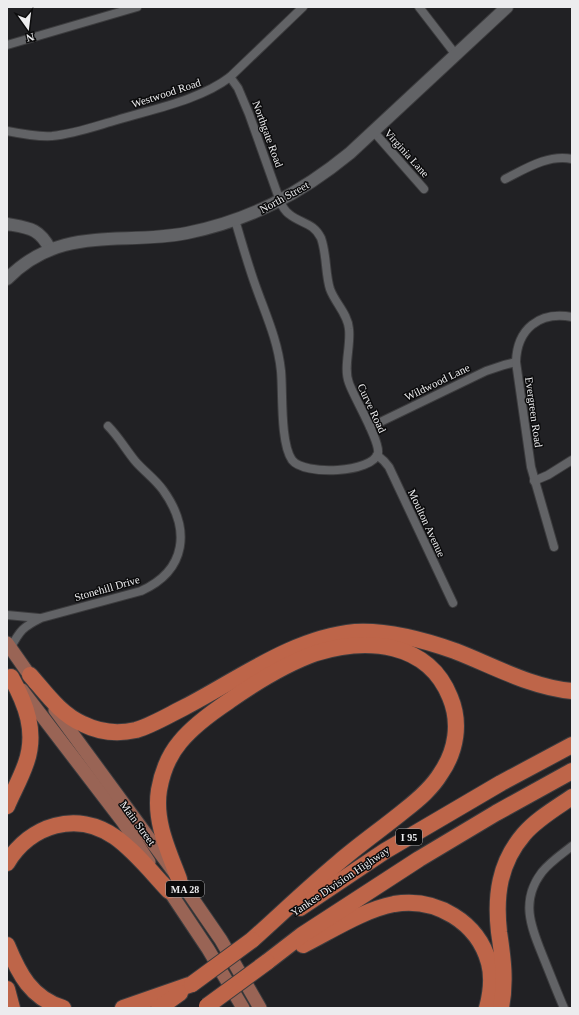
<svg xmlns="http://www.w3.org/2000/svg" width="579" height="1015" viewBox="0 0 579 1015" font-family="Georgia,serif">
  <rect width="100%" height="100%" fill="#212124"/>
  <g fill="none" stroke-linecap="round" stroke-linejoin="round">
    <g stroke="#3c3c3e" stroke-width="10">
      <g id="street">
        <polyline points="419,7 456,55"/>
        <polyline points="7,45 137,7"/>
        <path d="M230 77 238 88 249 114 280 201C282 206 285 211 289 214 301 224 313 222 321 238 327 255 325 273 330 289 335 303 348 314 349 329 351 346 343 368 349 383 354 398 380 440 378 453 373 473 304 476 292 460 280 443 283 392 281 371 278 341 266 315 256 287 248 265 242 243 235 220"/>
        <path d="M7 131C22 134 37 137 52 136 74 134 96 126 117 120 153 109 200 100 230 77L303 7"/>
        <polyline points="374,132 424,189"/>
        <path d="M505 179C525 169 548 154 572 159"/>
        <polyline points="370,427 486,371 504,365 516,362"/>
        <polyline points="377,455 384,461 389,467 453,603"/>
        <polyline points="534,481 548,475 572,460"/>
        <path d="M554 547 531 467 516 362C517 329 539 311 572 317"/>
        <polyline points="7,615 39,618"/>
        <path d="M10 649C20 630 23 627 41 618L141 591C187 570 191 529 163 490 155 479 145 472 136 462 126 450 119 437 108 426"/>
        <path d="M564 1008C557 992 551 976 544 959 532 929 519 902 542 872 550 862 562 854 572 846"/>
      </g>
    </g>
    <g stroke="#3c3c3e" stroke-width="14">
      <g id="secondary">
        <path d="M7 224C29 228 39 228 50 249"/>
        <path d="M7 279C61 224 120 246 187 233 250 220 300 194 350 153L507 7"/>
      </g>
    </g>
    <g stroke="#3c3c3e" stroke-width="15">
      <g id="primary">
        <polyline points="7,643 35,683"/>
        <polyline points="22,690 123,822 149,862"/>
        <polyline points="55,710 179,879 221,940 260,1008"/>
        <polyline points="164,883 208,949 243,1008"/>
      </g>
    </g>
    <g stroke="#3c3c3e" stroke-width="18">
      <g id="highway">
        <path d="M30 675C46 693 60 714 83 724 99 732 118 734 136 730 153 725 169 715 185 707 239 679 293 638 355 632 389 630 424 640 455 651 494 666 530 687 572 691"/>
        <path d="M7 806C13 792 21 778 26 763 37 732 26 704 11 677"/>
        <path d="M7 863C30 825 77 810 115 837 135 851 152 873 169 891"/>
        <path d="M179 879C168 850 154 821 159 790 162 773 169 755 180 742 193 726 211 713 229 701 256 682 285 664 316 653 367 637 428 642 450 697 461 723 456 751 441 773 432 788 419 799 405 810 383 828 360 844 339 862 309 887 281 914 252 940"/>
        <polyline points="300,908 385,851 501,783 572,745"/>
        <path d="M7 945C19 974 31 998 63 1008"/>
        <path d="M303 945C331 931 363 910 394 904 436 897 478 922 489 963 493 978 491 993 487 1008"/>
        <polyline points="267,962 302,935 419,859 496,813 572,771"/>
        <polyline points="7,989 12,1008"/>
        <polyline points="123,1008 192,984"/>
        <polyline points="159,1008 180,993"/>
        <path d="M501 1008C506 982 503 958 499 932 495 896 499 863 524 834 537 819 556 808 572 797"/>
      </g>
    </g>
    <use href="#street" stroke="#626366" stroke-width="8"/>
    <use href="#secondary" stroke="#626366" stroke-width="12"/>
    <use href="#primary" stroke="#996455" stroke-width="13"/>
    <use href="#highway" stroke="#be6549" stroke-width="16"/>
    <g stroke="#3c3c3e" stroke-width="18" stroke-linecap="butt">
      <g id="highway-bridge">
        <polyline points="192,984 252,940"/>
        <polyline points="207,1006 267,962"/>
      </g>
    </g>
    <use href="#highway-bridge" stroke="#be6549" stroke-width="16"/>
  </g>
  <g text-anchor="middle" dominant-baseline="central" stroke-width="3" stroke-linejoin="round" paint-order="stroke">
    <g fill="#0b0b0c" stroke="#a8a8aa" stroke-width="1">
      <rect x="396" y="829" width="26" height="16" rx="3"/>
      <rect x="166" y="881" width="38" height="16" rx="3"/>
    </g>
    <g font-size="10" font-weight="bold" fill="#ececee">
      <text x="409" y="837">I 95</text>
      <text x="185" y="889">MA 28</text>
    </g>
    <g font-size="11" fill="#ececee" stroke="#0b0b0c">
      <text transform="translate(166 93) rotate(-18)">Westwood Road</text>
      <text transform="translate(268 134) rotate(70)">Northgate Road</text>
      <text transform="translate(407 153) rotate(48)">Virginia Lane</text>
      <text transform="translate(284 197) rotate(-29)">North Street</text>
      <text transform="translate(437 382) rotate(-26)">Wildwood Lane</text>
      <text transform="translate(372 408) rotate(65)">Curve Road</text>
      <text transform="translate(534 412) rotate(82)">Evergreen Road</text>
      <text transform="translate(427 523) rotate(65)">Moulton Avenue</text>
      <text transform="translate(107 588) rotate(-16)">Stonehill Drive</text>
      <text transform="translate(138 823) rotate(54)">Main Street</text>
      <text transform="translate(340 881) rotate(-34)">Yankee Division Highway</text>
    </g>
  </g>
  <rect width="579" height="1015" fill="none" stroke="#ececee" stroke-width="16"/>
  <g transform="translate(28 28) rotate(166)" stroke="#0b0b0c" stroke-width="3" paint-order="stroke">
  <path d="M0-3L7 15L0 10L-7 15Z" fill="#ececee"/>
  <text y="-6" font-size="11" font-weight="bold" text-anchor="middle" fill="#ececee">N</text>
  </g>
</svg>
